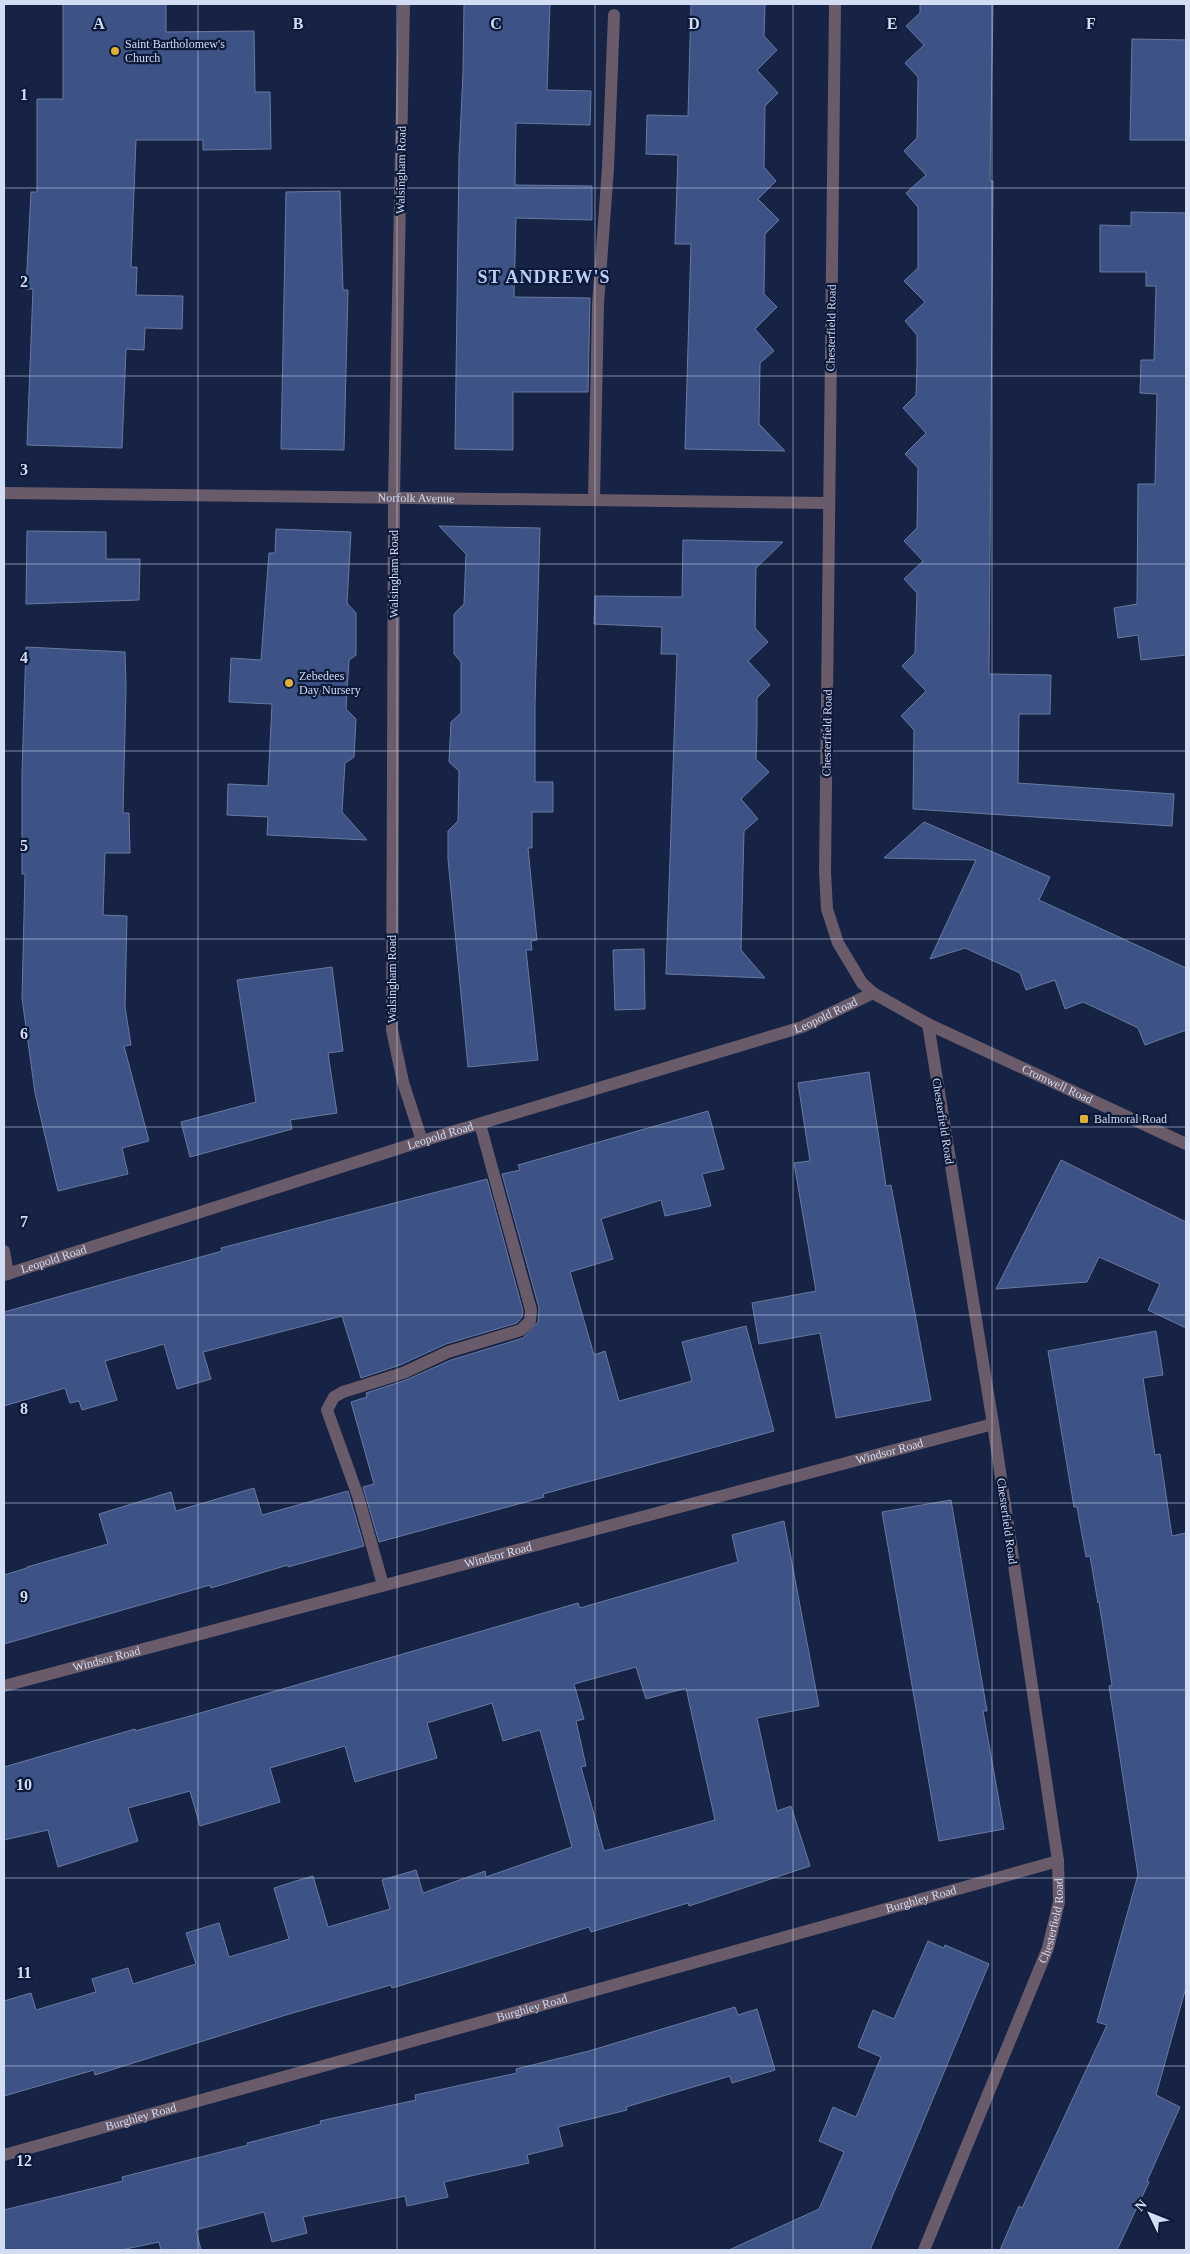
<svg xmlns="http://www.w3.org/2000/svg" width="1190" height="2254" viewBox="0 0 1190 2254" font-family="Georgia,serif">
  <rect width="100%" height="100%" fill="#162344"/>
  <g fill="#3d5386" stroke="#687aa1" fill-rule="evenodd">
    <polygon points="63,4 166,4 166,32 254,31 255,92 270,92 271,149 203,150 203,140 136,140 131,267 137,267 136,295 183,296 182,329 145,328 144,350 126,349 122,448 27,445 33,289 26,289 31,192 37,192 37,99 63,99"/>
    <polygon points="464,4 550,4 547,90 591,91 590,125 516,123 515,185 592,186 592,220 516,218 514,297 590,298 588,392 513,392 513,450 455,449 459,158 463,73"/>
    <polygon points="691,4 765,4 764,36 777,50 757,70 778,93 765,106 764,167 776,181 758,199 779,220 765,234 764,294 777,307 755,329 774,351 760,363 759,424 785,451 685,449 691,244 675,244 678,155 646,154 647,115 688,116"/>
    <polygon points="920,4 993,4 990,181 993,181 989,674 1051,675 1050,714 1019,714 1018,783 1174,794 1172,826 913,809 914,730 901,716 926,691 902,666 915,653 917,593 904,579 923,561 904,541 917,528 918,468 905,454 926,433 903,408 916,395 917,365 917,335 905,321 925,302 904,281 918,268 918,207 906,193 926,175 904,151 917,138 918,77 905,63 924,45 906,26 920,13"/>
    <polygon points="1132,39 1186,40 1186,140 1130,140"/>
    <polygon points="340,191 343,290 348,290 344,450 281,449 286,192"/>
    <polygon points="1131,212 1186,213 1186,655 1141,660 1138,635 1118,638 1114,608 1137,604 1138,484 1155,484 1157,394 1140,393 1141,360 1154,360 1156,286 1146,286 1146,272 1100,272 1100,225 1131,226"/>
    <polygon points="439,526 540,528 535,703 535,782 553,782 553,812 532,812 532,848 528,848 537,940 531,941 532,950 526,950 538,1060 468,1067 448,859 448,831 458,821 459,771 449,762 451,722 461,713 461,662 454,654 454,614 464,604 466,554"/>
    <polygon points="276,529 351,532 347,603 356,613 356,655 349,660 346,709 356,719 354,757 345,763 342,812 367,840 267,835 268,817 227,815 228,784 268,786 272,704 229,702 231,658 261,660 269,553 275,553"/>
    <polygon points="27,531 106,532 106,559 140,559 139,600 26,604"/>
    <polygon points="683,540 783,542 756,568 755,628 768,642 748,661 770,685 757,698 757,728 756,759 769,772 741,799 758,819 744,831 741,950 765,978 666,974 677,654 661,654 662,627 594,624 595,596 682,597"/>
    <polygon points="26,647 125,652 126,687 123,813 129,813 130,853 105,853 103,915 127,916 125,1007 131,1045 124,1046 149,1141 122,1148 128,1174 58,1191 35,1093 22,998 25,874 22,874 22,773"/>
    <polygon points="924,822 1050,877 1039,900 1186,968 1186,1030 1145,1045 1138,1028 1111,1015 1083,1002 1065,1009 1055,980 1026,990 1020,973 965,948 930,959 976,860 884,858"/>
    <polygon points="644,949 645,1009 615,1010 613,950"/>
    <polygon points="332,967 343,1051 328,1053 337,1113 290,1120 292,1129 190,1157 181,1122 256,1102 237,980"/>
    <polygon points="869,1072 886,1186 891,1185 931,1400 836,1418 820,1333 759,1344 752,1303 816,1291 794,1163 810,1161 798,1083"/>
    <polygon points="708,1111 724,1169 702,1174 711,1206 665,1216 661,1200 601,1219 613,1259 570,1272 594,1355 605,1351 619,1401 692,1381 682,1342 746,1326 774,1431 543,1494 544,1497 379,1542 363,1487 374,1484 351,1402 367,1397 366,1393 406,1380 451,1360 523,1338 538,1322 539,1308 502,1174 520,1170 518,1165"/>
    <polygon points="1061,1160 1186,1222 1186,1328 1148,1310 1160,1284 1099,1257 1087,1282 996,1289"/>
    <polygon points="487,1179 523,1311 522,1317 517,1323 446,1344 400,1365 361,1378 342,1316 203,1352 211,1379 177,1389 164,1344 105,1361 117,1400 82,1410 79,1401 70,1403 65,1388 4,1406 4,1312 222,1251 221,1248"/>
    <polygon points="1156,1331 1163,1375 1143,1378 1155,1455 1160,1454 1172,1536 1186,1533 1186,1987 1156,2095 1180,2107 1147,2181 1149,2182 1117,2250 1000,2250 1019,2206 1022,2208 1107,2025 1097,2022 1138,1875 1109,1686 1112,1685 1099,1602 1098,1603 1090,1556 1086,1557 1077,1507 1074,1507 1048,1351"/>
    <polygon points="254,1488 262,1515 348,1491 364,1546 288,1567 288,1565 211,1588 210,1585 4,1644 4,1575 27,1568 27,1567 108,1544 99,1514 171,1492 176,1511"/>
    <polygon points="951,1500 987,1711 983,1711 1004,1829 939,1841 882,1512"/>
    <path d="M784 1521 819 1706 757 1718 777 1811 791 1806 810 1866 689 1906 688 1903 591 1932 589 1927 466 1966 392 1988 391 1985 289 2014 95 2075 94 2070 4 2096V2001L31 1993 36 2010 96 1992 92 1979 128 1968 133 1984 196 1964 186 1933 219 1923 229 1957 289 1939 274 1888 296 1881 313 1876 328 1927 390 1909 382 1880 416 1870 423 1893 485 1871 486 1877 572 1847 540 1730 503 1741 492 1703 427 1723 437 1758 355 1782 345 1746 270 1768 280 1802 200 1826 190 1791 128 1808 138 1841 58 1867 48 1830 4 1840V1767L135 1729V1731L190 1716 578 1603 580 1608 738 1562 732 1535ZM636 1667 646 1699 686 1688 715 1820 604 1851 581 1767 586 1766 576 1721 584 1719 574 1684Z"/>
    <polygon points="928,1941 944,1948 945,1945 989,1964 870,2250 729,2250 819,2209 844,2152 819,2141 833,2107 856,2117 881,2057 858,2047 873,2010 894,2019"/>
    <polygon points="735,2007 738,2015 757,2009 775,2070 732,2083 730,2076 626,2107 627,2110 558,2127 563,2146 527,2155 529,2163 444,2182 448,2197 407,2206 405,2196 303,2217 307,2233 272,2242 264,2212 196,2230 201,2250 161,2250 159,2242 121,2250 4,2250 4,2210 123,2181 122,2177 248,2145 247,2143 321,2124 320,2121 416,2100 415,2095 517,2073 516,2069 589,2051"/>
  </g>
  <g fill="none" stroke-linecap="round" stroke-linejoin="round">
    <g stroke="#695b69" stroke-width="12">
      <polyline points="404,4 394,496 392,1030 403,1082 422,1141"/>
      <path id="s1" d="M835 4 825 872 827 909 838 943 862 983 873 993 928 1024 1186 1144"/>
      <path id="s2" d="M4 493 829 503"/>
      <polyline points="594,499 598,304 608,168 614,15"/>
      <polyline points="4,1251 8,1274"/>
      <path id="s3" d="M4 1275 422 1141 802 1027 873 993"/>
      <polyline points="383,1585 358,1496 327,1410 334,1397 343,1392 403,1373 448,1352 521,1330 530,1321 531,1310 480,1124"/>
      <path id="s4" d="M4 1686 993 1424"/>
      <path id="s5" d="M4 2155 1058 1861"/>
      <path id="s6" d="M924 2250 1048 1948 1059 1902 1058 1861 993 1424 928 1024"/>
    </g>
  </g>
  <path fill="none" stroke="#d2dcf2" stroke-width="1" stroke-opacity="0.55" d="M198 4V2250M397 4V2250M595 4V2250M793 4V2250M992 4V2250M4 188H1186M4 376H1186M4 564H1186M4 751H1186M4 939H1186M4 1127H1186M4 1315H1186M4 1503H1186M4 1690H1186M4 1878H1186M4 2066H1186"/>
  <g fill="#e1af34" stroke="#0d1939" stroke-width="2">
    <circle cx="115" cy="51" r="5"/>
    <circle cx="289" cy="683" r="5"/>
    <rect x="1079" y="1114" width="10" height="10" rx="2.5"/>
  </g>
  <g text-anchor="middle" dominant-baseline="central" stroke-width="4.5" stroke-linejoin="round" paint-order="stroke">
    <g font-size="12" fill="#d2dcf2" stroke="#0d1939" text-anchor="start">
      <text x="125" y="44">Saint Bartholomew's<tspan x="125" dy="14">Church</tspan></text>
      <text x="299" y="676">Zebedees<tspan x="299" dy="14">Day Nursery</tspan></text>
      <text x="1094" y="1119">Balmoral Road</text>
    </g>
    <g font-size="12" fill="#d2dcf2" stroke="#0d1939">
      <text transform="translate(401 170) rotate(-89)">Walsingham Road</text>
      <text transform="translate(831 328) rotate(-89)">Chesterfield Road</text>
      <text stroke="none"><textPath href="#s2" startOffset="412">Norfolk Avenue</textPath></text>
      <text transform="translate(394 574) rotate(-90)">Walsingham Road</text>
      <text transform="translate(827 733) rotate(-89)">Chesterfield Road</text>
      <text transform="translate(392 979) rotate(-90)">Walsingham Road</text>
      <text stroke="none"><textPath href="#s3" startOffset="862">Leopold Road</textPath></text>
      <text stroke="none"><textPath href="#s1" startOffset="1208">Cromwell Road</textPath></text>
      <text transform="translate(943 1121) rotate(81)">Chesterfield Road</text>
      <text stroke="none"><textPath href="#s3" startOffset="458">Leopold Road</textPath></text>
      <text stroke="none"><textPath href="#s3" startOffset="52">Leopold Road</textPath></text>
      <text stroke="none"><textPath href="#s4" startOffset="916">Windsor Road</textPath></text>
      <text transform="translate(1007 1521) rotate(82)">Chesterfield Road</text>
      <text stroke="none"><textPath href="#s4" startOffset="511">Windsor Road</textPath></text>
      <text stroke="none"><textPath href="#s4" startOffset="106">Windsor Road</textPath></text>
      <text stroke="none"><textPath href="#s5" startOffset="952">Burghley Road</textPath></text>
      <text stroke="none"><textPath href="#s6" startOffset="354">Chesterfield Road</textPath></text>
      <text stroke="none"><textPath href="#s5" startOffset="548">Burghley Road</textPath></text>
      <text stroke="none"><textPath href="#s5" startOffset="142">Burghley Road</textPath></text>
    </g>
    <g font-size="18" font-weight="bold" letter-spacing="1" fill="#b9cdf8" stroke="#0d1939">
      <text x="544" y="277">ST ANDREW'S</text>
    </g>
  </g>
  <g font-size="16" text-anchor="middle" font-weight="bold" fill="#d2dcf2" stroke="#0d1939" stroke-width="4.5" stroke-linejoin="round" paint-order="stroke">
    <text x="99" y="29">A</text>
    <text x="298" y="29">B</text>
    <text x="496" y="29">C</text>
    <text x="694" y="29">D</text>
    <text x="892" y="29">E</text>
    <text x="1091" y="29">F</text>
    <text x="24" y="100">1</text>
    <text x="24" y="287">2</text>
    <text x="24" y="475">3</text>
    <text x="24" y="663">4</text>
    <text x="24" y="851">5</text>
    <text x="24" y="1039">6</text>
    <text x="24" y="1227">7</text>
    <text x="24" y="1414">8</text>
    <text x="24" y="1602">9</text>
    <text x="24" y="1790">10</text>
    <text x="24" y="1978">11</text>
    <text x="24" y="2166">12</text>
  </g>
  <rect width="1190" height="2254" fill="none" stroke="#d2dcf2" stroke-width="10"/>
  <g transform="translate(1150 2214) rotate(313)" stroke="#0d1939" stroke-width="4" paint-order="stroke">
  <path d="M0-4L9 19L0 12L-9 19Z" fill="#d2dcf2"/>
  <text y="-8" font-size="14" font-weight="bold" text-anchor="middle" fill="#d2dcf2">N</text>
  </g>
</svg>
